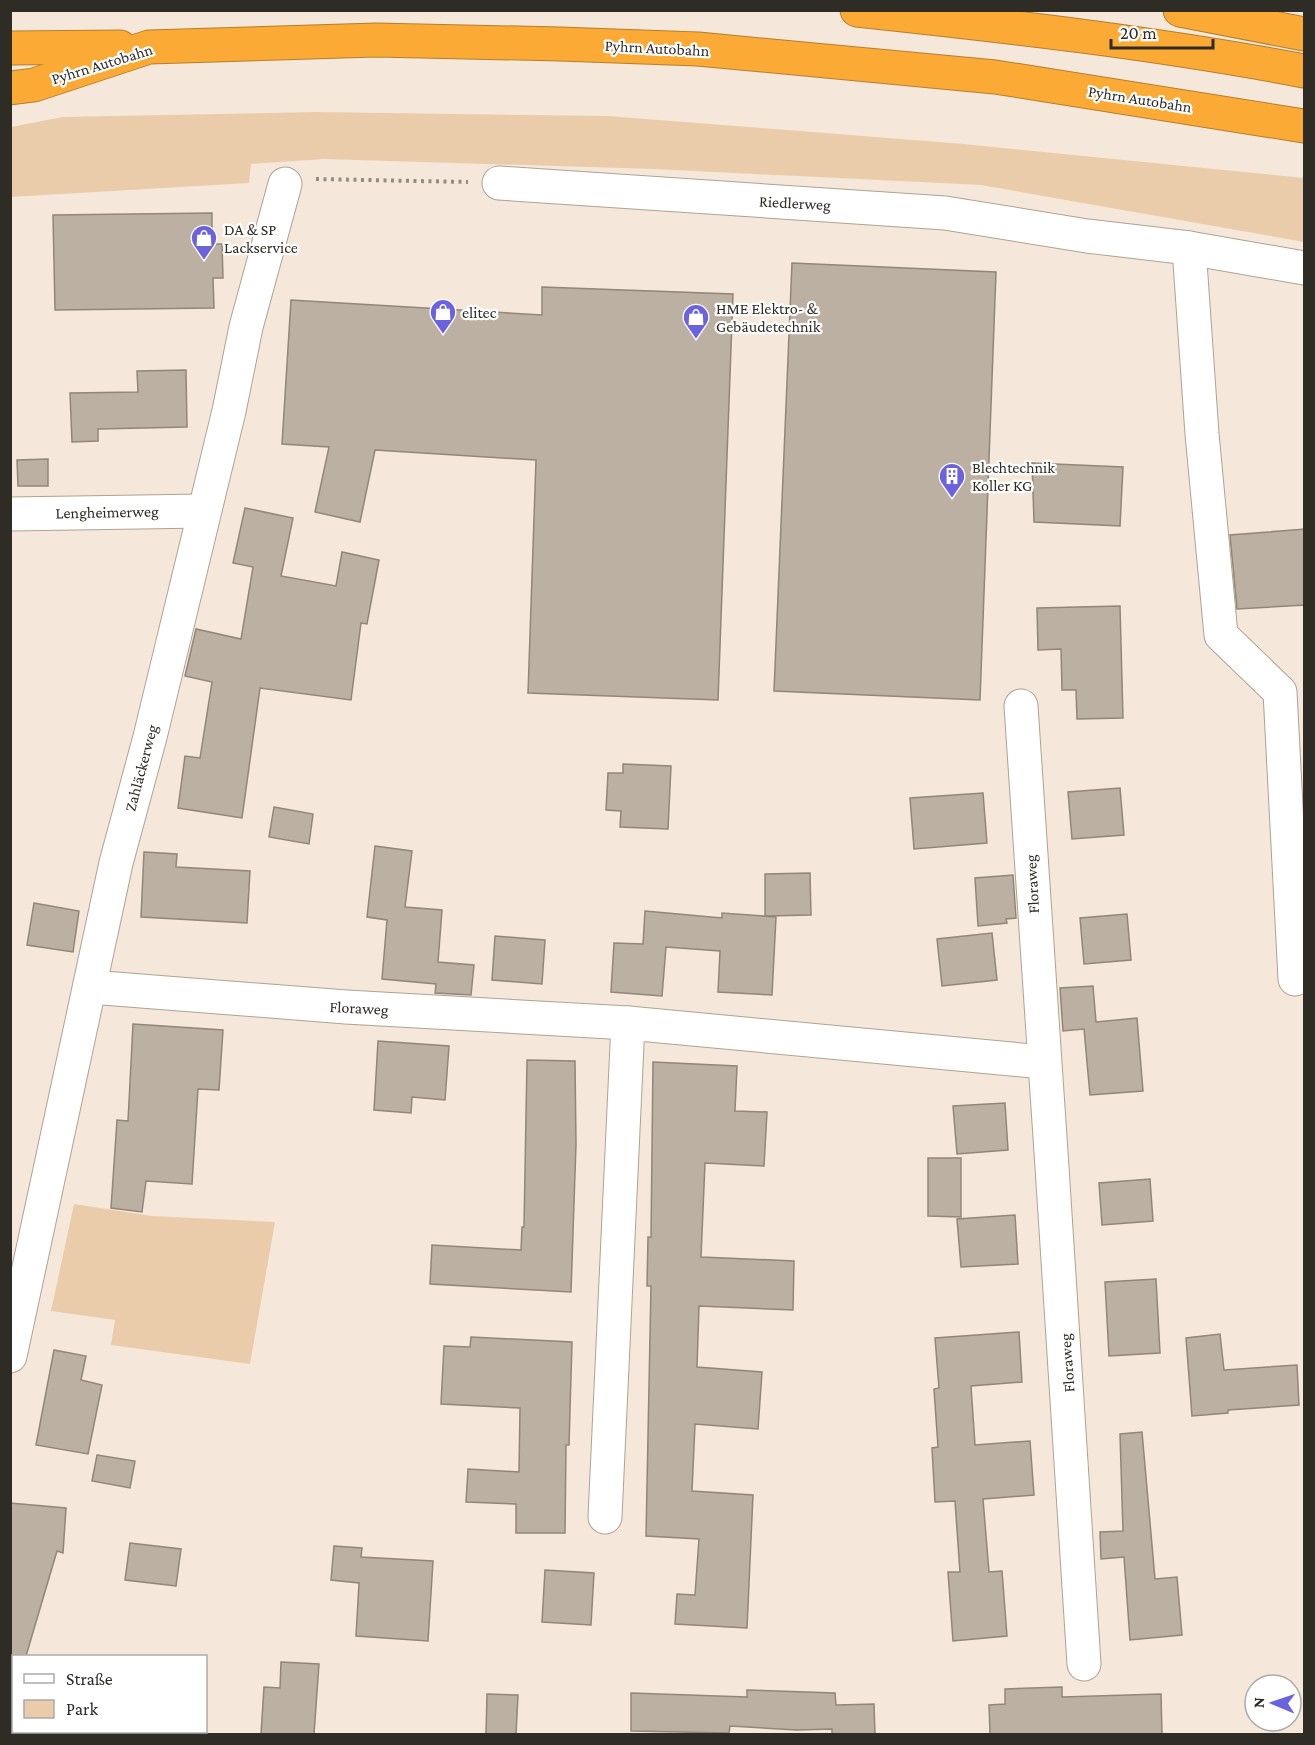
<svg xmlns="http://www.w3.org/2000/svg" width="1315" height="1745" viewBox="0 0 1315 1745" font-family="'Crimson Pro',serif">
  <rect width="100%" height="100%" fill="#f5e8da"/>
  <g fill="#eaccab">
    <polygon points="317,112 608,116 964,144 1304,178 1304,242 981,185 654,169 324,159 251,164 249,183 11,197 11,127 63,117"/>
    <polygon points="74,1204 152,1216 275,1222 250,1364 111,1345 115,1320 51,1311"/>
  </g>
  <g fill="#bcb0a2" stroke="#928679" stroke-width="1.5">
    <polygon points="212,213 212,244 222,244 223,278 213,278 214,308 55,310 53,215"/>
    <polygon points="792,263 996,272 980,700 774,691"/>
    <polygon points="542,287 733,294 718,700 528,693 536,460 375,450 360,522 315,512 329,447 282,444 291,300 542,315"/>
    <polygon points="186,370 187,427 98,429 98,441 72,442 70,393 138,392 137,371"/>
    <polygon points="48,459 48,486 18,486 17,460"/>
    <polygon points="1032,463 1123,467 1120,526 1034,522"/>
    <polygon points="245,508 293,518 281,576 336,586 342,552 379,560 367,624 361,623 351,700 260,688 242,818 178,808 185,756 200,758 212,682 185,676 196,629 241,639 253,567 233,563"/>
    <polygon points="1305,529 1305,605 1237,609 1230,535"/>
    <polygon points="1120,606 1123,718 1077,719 1076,690 1062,690 1061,649 1038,650 1037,608"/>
    <polygon points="623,764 671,766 668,829 620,827 621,811 606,810 608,773 623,773"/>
    <polygon points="1120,788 1124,835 1072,839 1068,792"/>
    <polygon points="983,793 987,843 914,849 910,798"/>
    <polygon points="274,807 313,814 309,844 269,837"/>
    <polygon points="375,846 412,851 405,907 442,910 438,962 474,965 471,995 435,993 436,984 382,979 387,920 367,917"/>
    <polygon points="144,852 177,854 176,867 250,871 247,923 141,917"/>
    <polygon points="810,873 811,915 765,916 765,874"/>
    <polygon points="1013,875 1016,918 1006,919 1007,923 978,926 975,878"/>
    <polygon points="34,903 79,911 73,952 27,945"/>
    <polygon points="645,911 722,918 722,913 776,917 772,995 718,992 720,951 666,947 662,996 611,992 614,943 643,944"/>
    <polygon points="1127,914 1131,960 1084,964 1080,918"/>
    <polygon points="992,933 997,980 942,986 937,939"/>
    <polygon points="495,936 545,940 542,984 492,980"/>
    <polygon points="1093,986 1096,1022 1137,1018 1143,1091 1090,1095 1084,1029 1063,1031 1060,988"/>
    <polygon points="133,1024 223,1030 219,1090 198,1089 192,1184 146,1181 142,1212 111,1208 117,1120 128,1121"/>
    <polygon points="378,1041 449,1046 445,1100 412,1097 411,1113 374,1110"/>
    <polygon points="527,1060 575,1061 576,1144 571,1292 430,1284 432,1245 521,1250 522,1227 524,1227"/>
    <polygon points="653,1062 737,1066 735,1111 767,1112 764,1166 705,1163 701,1257 794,1261 793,1310 699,1306 697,1367 762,1372 758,1429 695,1424 692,1491 753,1495 747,1628 675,1624 677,1594 695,1595 699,1539 646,1536 651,1286 647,1286 648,1237 651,1237"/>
    <polygon points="1005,1103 1008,1150 957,1154 953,1106"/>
    <polygon points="928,1158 961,1158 961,1217 928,1216"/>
    <polygon points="1150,1179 1153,1221 1102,1225 1099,1183"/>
    <polygon points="1015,1215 1018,1264 961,1267 957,1219"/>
    <polygon points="1156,1279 1160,1353 1109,1356 1105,1282"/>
    <polygon points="1019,1332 1022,1382 971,1386 975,1445 1030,1441 1034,1495 983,1499 989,1572 1002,1571 1007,1636 953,1641 948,1572 960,1572 955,1501 935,1502 932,1448 938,1447 934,1389 939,1388 935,1338"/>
    <polygon points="1220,1334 1224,1370 1297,1365 1299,1405 1228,1410 1228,1413 1192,1416 1186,1338"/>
    <polygon points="471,1337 572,1342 569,1445 566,1445 565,1533 516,1533 516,1504 466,1502 468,1469 519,1472 520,1408 441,1404 444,1346 470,1347"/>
    <polygon points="54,1350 86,1356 81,1380 102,1385 88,1454 36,1445"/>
    <polygon points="1142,1432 1155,1579 1177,1577 1182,1635 1130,1640 1124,1557 1101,1559 1100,1532 1123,1531 1120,1434"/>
    <polygon points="97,1455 135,1461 130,1488 92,1481"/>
    <polygon points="10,1503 66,1508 63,1553 57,1551 26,1656 14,1656 14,1684 10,1683"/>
    <polygon points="130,1543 181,1549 176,1586 125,1580"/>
    <polygon points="334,1546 362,1548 361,1557 433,1561 428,1641 356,1636 359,1583 331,1580"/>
    <polygon points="545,1570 594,1573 591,1625 542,1622"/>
    <polygon points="281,1662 319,1664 314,1734 261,1734 264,1687 280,1688"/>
    <polygon points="1062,1687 1062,1697 1161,1694 1162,1734 990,1734 989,1705 1005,1704 1005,1689"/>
    <polygon points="747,1690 835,1693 836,1705 874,1704 875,1734 832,1734 832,1729 796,1730 730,1726 729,1733 631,1731 631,1693 747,1697"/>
    <polygon points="487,1694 518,1695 516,1734 486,1734"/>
  </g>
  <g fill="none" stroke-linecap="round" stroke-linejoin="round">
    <g stroke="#aea294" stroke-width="35">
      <g id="minor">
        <polyline points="499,183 945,213 1087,236 1189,248 1304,268"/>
        <polyline points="1189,248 1202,434 1221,635 1280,692 1295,979"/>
        <polyline points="10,514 204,511"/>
        <path d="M1021 706C1041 1025 1066 1345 1084 1664"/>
        <polyline points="90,987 346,1007 628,1023"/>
        <polyline points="10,1356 116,863 150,737 229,411 246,327 285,184"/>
        <polyline points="605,1517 628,1023 1043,1062"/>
      </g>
    </g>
    <g stroke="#b47e2f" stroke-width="35">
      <g id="highway">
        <path d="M857 10C1007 26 1157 43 1304 71"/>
        <polyline points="1180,10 1304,34"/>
        <polyline points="10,48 120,47"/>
        <polyline points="10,88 34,85 149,47 376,40 560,44 698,49 995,77 1304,126"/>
      </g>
    </g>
    <polyline stroke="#948b81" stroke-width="4" stroke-dasharray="3 4.5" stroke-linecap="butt" points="316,179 468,182"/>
    <use href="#minor" stroke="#fff" stroke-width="33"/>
    <use href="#highway" stroke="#fbaa35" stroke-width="33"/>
  </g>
  <defs>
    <g id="shop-pin" transform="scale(1.35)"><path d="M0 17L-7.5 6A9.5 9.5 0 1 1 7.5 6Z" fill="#6a63dd" stroke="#fff"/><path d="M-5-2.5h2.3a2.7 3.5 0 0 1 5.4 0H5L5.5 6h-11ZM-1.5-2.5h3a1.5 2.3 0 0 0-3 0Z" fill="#fff"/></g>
    <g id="building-pin" transform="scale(1.35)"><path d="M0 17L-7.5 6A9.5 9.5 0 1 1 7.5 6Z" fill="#6a63dd" stroke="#fff"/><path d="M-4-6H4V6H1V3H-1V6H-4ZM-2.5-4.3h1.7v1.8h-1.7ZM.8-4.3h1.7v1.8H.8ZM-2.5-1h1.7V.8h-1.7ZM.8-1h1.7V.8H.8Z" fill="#fff"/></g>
  </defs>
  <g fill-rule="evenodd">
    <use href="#shop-pin" x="204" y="238"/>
    <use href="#shop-pin" x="443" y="312"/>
    <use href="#shop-pin" x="696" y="317"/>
    <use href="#building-pin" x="952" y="476"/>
  </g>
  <g text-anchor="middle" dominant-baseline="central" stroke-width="4.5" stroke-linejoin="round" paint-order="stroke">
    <g font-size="16" fill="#2f2b25" stroke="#fff">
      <text transform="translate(657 48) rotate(3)">Pyhrn Autobahn</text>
      <text transform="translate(102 64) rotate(-17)">Pyhrn Autobahn</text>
      <text transform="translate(1140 99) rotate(9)">Pyhrn Autobahn</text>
      <text transform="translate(795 203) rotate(3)">Riedlerweg</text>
      <text transform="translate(107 512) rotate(-1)">Lengheimerweg</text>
      <text transform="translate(141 768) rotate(-75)">Zahläckerweg</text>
      <text transform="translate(1032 884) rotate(-93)">Floraweg</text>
      <text transform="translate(359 1008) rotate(3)">Floraweg</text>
      <text transform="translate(1067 1363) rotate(-94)">Floraweg</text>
    </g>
    <g font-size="16" fill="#2f2b25" stroke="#fff" text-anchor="start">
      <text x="224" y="229">DA &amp; SP<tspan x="224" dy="18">Lackservice</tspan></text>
      <text x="716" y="308">HME Elektro- &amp;<tspan x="716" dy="18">Gebäudetechnik</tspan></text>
      <text x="462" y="312">elitec</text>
      <text x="972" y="467">Blechtechnik<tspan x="972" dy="18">Koller KG</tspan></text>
    </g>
  </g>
  <rect width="1315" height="1745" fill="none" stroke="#2f2b25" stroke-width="24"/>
  <rect x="12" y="1655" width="195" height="78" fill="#ffffff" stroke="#acaaa8" stroke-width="1.5"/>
  <rect x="24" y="1674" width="30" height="9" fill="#ffffff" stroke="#acaaa8" stroke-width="1.5"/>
  <text x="66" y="1685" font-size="18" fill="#2f2b25">Straße</text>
  <rect x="24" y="1700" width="30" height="18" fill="#eaccab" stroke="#acaaa8" stroke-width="1.5"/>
  <text x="66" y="1715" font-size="18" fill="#2f2b25">Park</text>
  <g transform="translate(1273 1703) rotate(272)"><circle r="28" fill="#ffffff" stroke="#acaaa8" stroke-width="1.5"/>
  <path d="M0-4.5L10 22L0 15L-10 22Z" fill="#6a63dd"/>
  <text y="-9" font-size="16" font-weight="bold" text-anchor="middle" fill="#2f2b25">N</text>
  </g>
  <path d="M1111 39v9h102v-9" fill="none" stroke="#2f2b25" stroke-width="3"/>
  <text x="1120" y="39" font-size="18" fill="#2f2b25" stroke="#ffffff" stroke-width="4.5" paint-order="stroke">20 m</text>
</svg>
